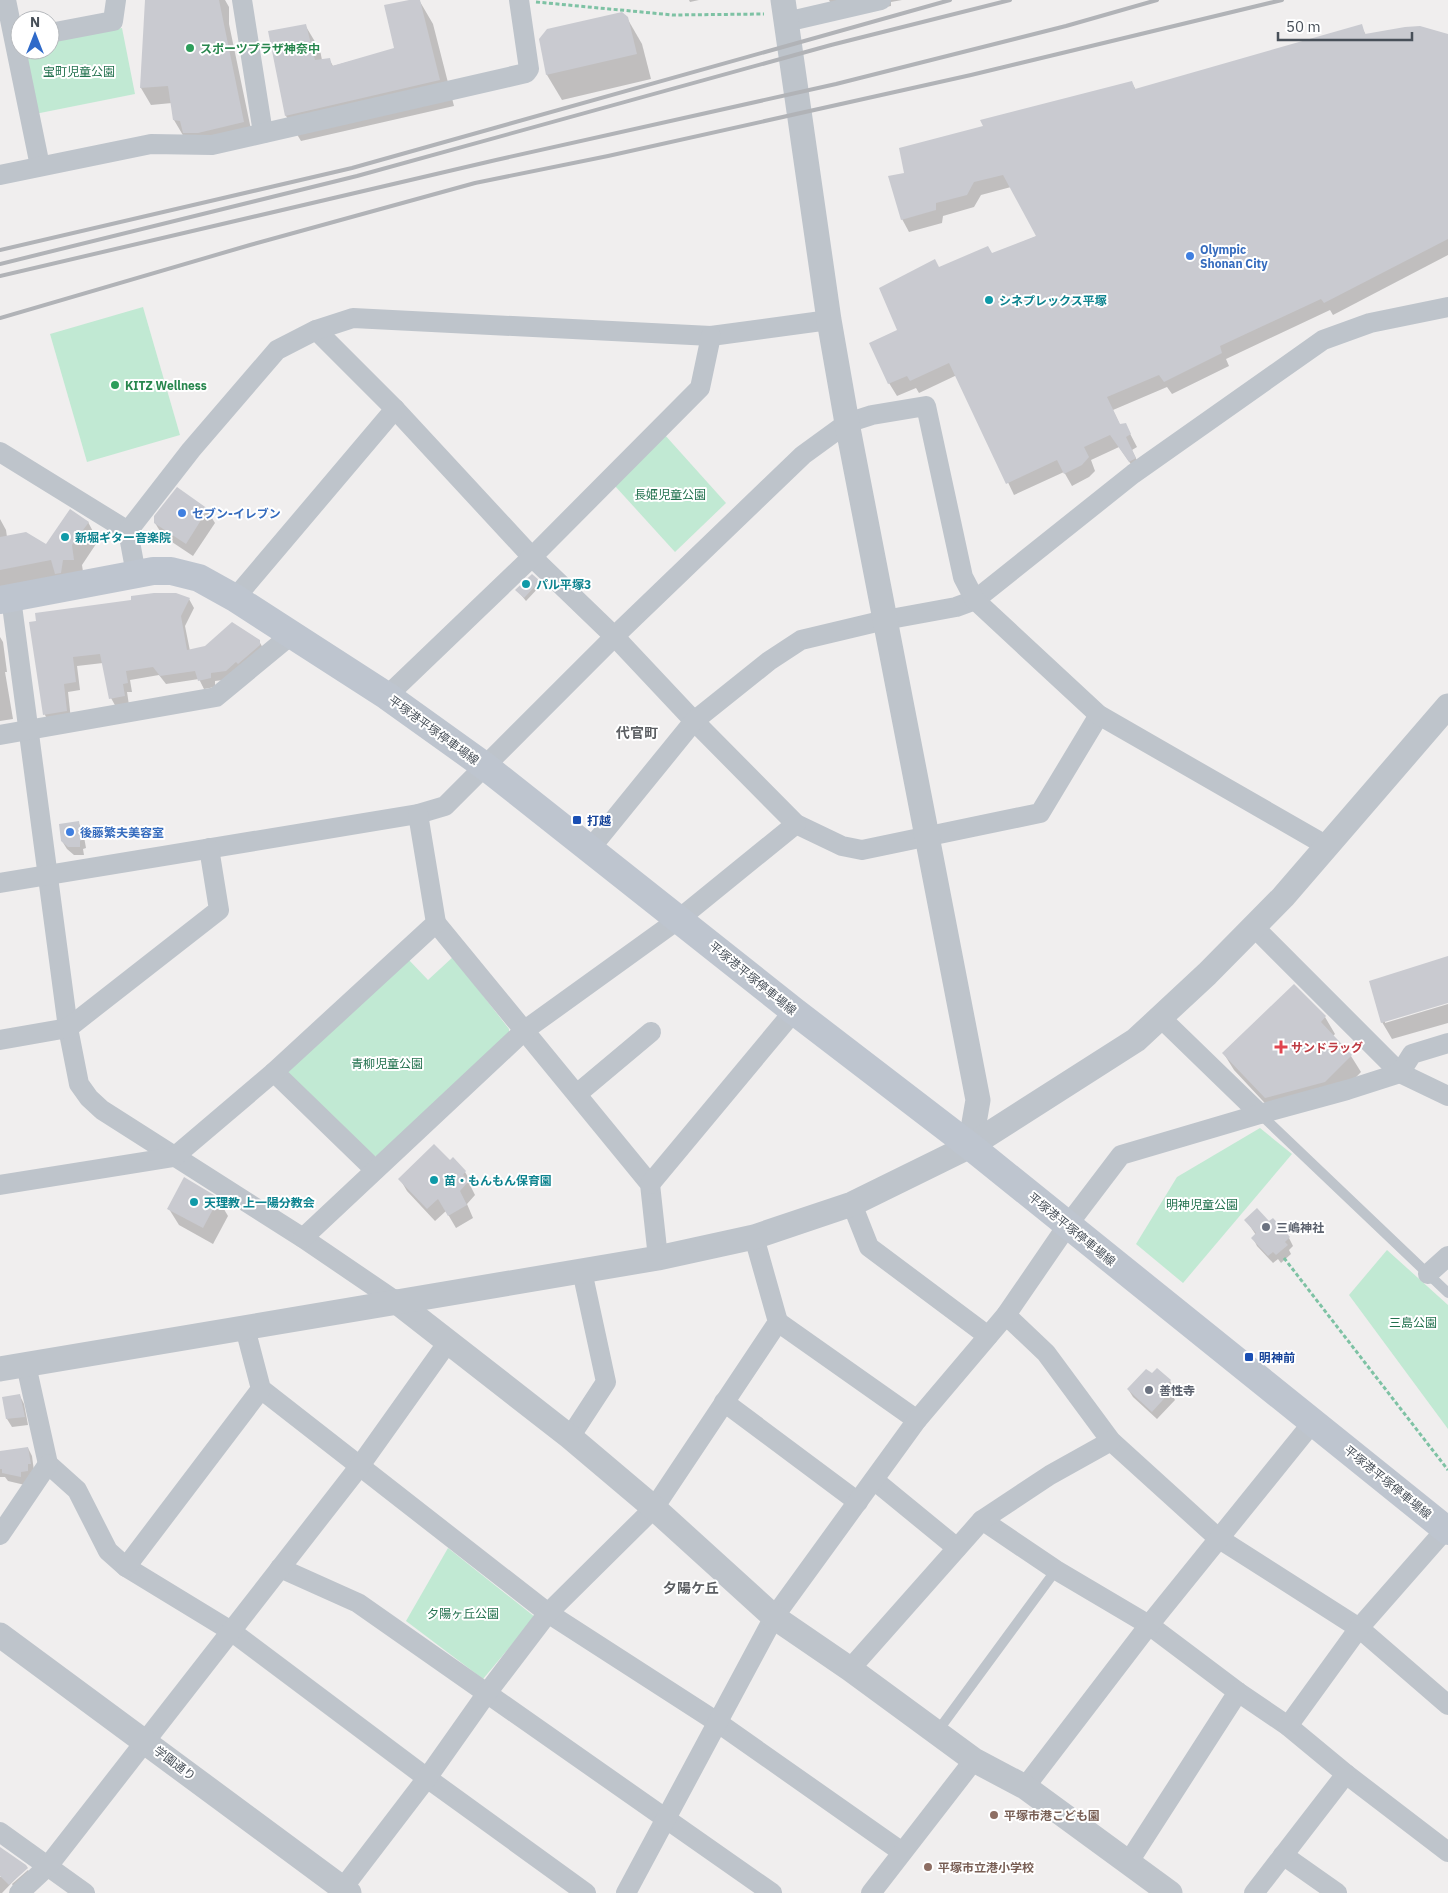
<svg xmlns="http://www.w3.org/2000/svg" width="1448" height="1893" viewBox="0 0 1448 1893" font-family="'IBM Plex Sans','Noto Sans JP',sans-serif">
  <rect width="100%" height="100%" fill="#f0eeee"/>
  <g fill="#c1e9d3">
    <polygon points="122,28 135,94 35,114 22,50 50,50 50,42"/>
    <polygon points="143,307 180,435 87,462 50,334"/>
    <polygon points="664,434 726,503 675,552 615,486"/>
    <polygon points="453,957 509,1029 509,1035 378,1156 373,1156 288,1074 289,1070 408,959 428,980"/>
    <polygon points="1260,1128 1292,1154 1183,1283 1136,1244 1177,1177"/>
    <polygon points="1387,1250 1448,1305 1448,1429 1349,1295"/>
    <polygon points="448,1548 535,1617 483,1679 406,1621"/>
  </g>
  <g fill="#0003">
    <polygon points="146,0 225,0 229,7 229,24 253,139 184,137 174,120 172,103 151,105 141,88"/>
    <polygon points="415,0 419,0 433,24 454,106 301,141 286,116 305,25 320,50 322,60 329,59 333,66 396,49"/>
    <polygon points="689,0 699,0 690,2"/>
    <polygon points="829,0 902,0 891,2 891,6 839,17"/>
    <polygon points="627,18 642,44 651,79 562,100 547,75 540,39"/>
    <polygon points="1361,26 1366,35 1448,35 1448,255 1333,315 1330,310 1226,359 1229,366 1172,394 1167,387 1113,410 1120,425 1125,424 1137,447 1132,450 1142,471 1137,473 1119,447 1091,460 1095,471 1089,477 1072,486 1064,472 1014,495 957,375 919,393 916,388 897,396 889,383 898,331 939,269 992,255 1037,236 1011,187 981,195 974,207 943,216 942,223 909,232 902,219 906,174 985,127 1132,83 1136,90"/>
    <polygon points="178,489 207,510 215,523 193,556 163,536 155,523"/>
    <polygon points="0,519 6,530 7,537 47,546 88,522 98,541 82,565 84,578 0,591"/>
    <polygon points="539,582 541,585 526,601 517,590"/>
    <polygon points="175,594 189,599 194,608 185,626 190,651 259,641 264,650 231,679 215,681 215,687 204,689 199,679 166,684 159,675 130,680 132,692 127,692 129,705 116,707 111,698 103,663 77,666 80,690 68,692 71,720 50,724 45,715 30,623"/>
    <polygon points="0,637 3,642 7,672 5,672 13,719 0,721"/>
    <polygon points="78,822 83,831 86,848 83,849 84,855 74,855 67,849 62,841"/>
    <polygon points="1448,957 1448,1002 1385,1020 1385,1023 1448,1004 1448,1023 1392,1039 1382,1022"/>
    <polygon points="1325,1017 1335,1034 1333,1036 1351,1056 1361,1072 1335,1099 1276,1115 1234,1070 1224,1054"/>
    <polygon points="450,1162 465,1172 472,1184 471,1187 475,1195 467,1204 473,1218 456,1228 446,1211 435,1221 407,1191 400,1179"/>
    <polygon points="218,1199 228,1216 213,1244 179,1225 169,1209"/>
    <polygon points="1246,1220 1269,1223 1289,1238 1293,1246 1289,1250 1291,1254 1281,1263 1278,1259 1273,1263 1257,1246 1253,1238 1256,1235"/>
    <polygon points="1157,1370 1170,1381 1175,1389 1171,1393 1175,1400 1157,1419 1133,1397 1128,1389 1152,1375"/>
    <polygon points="20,1396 24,1404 28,1425 12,1427 7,1419 4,1398"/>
    <polygon points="28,1448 32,1456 34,1471 25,1485 8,1481 5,1477 0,1477 0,1453"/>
    <polygon points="0,1848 26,1868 2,1893 0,1893 0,1877 9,1874 6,1862 0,1863"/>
    <polygon points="28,1870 32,1877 16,1891 12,1884"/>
  </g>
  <g fill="#c9cad0">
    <polygon points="145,0 219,0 244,122 198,133 183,133 180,121 173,120 168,86 140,88"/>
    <polygon points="409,0 420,0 440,80 285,116 268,31 306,24 315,60 330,58 332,66 394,48 384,5"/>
    <polygon points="622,12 628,17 637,54 546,75 539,39 547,29"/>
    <polygon points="1362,24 1365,34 1405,27 1420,26 1448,34 1448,239 1324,303 1321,299 1220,346 1222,353 1164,382 1159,375 1107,397 1120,424 1126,423 1131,434 1126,437 1136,458 1129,462 1110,435 1084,447 1089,457 1082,465 1064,474 1057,460 1006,484 949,363 910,381 907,376 888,384 869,343 897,330 879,288 935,259 939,267 988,246 992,253 1036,236 1003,175 974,182 967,195 936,203 936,210 901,220 888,176 904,173 899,148 983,126 980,120 1132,81 1135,89"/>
    <polygon points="177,487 208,509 186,544 154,523 154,516"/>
    <polygon points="70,509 89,522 72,545 74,560 63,560 61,573 55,574 51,560 0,570 0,537 26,532 46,544"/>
    <polygon points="532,574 540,581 524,598 515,590"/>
    <polygon points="154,593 176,593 190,598 181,616 187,650 205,646 232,622 260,640 260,645 238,664 236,662 226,671 211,673 211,678 198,681 195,671 160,676 153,667 126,671 128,683 123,684 125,696 109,699 100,654 73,657 76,682 64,684 67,711 43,715 29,622 36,621 35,613 131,600 131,596"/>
    <polygon points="79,821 82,840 80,841 80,847 68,847 61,841 59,824"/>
    <polygon points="1448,956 1448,1003 1381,1023 1369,981"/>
    <polygon points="1294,984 1326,1016 1321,1022 1352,1055 1325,1082 1265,1098 1222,1053"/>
    <polygon points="434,1144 450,1160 453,1157 466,1171 463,1175 469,1181 460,1191 467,1205 448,1216 438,1199 427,1209 398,1179"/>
    <polygon points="184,1177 219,1198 203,1228 167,1209"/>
    <polygon points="1257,1208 1269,1221 1273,1218 1290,1237 1285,1242 1288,1245 1276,1255 1273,1252 1268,1256 1251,1238 1256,1233 1244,1220"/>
    <polygon points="1157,1368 1171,1380 1166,1386 1171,1391 1152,1412 1127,1389 1146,1369 1152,1373"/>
    <polygon points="20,1394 25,1417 6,1419 2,1397"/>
    <polygon points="28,1447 31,1464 28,1464 28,1471 21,1472 21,1477 2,1473 2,1469 0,1469 0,1451"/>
    <polygon points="0,1847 26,1865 28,1868 9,1885 0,1876"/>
  </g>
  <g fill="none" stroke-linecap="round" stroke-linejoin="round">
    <g stroke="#7ec2a4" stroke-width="3" stroke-dasharray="4 2.5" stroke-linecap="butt">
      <polyline points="536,2 673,15 764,14"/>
      <polyline points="1284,1258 1448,1470"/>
    </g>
    <g stroke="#bec4cb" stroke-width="10">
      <polyline points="1260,1114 1448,1293"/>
      <polyline points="937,1732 1056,1570"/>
    </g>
    <g stroke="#bec4cb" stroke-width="20">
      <polyline points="6,0 40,166"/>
      <polyline points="242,0 263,133"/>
      <polyline points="786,22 881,0"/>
      <polyline points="50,33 113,21 116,0"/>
      <polyline points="0,175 151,144 212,145 526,73 529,69 519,0"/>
      <polyline points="316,330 395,409 532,557 615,637 694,721 796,824 842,846 862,850 1040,813 1099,715"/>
      <polyline points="0,452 128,531 136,574"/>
      <polyline points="128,531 191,450 277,350 316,330 353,318 711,336 829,320"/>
      <polyline points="11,598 68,1028 79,1084 89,1098 102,1110 303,1238 397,1302"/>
      <polyline points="235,598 395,409"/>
      <polyline points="387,696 532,557 700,388 711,336"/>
      <polyline points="0,735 216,697 291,635"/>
      <polyline points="590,849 694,721 769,661 801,640 885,620 956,607 975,600 1133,474 1323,340 1370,323 1448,307"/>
      <polyline points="0,883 418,814 445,806 623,628 803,455 847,423 872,415 926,406 963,577 975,600 1099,715 1327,846"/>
      <polyline points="436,923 650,1184 658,1258"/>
      <polyline points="1254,927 1400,1073 1448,1096"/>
      <polyline points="1161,1018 1260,1114"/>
      <polyline points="0,1040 68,1028 219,910 209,848"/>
      <polyline points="274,1072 375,1170"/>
      <polyline points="577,1094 651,1032"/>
      <polyline points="650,1184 794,1011"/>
      <polyline points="0,1185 174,1157 274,1072 436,923 418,814"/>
      <polyline points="852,1204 869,1247 988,1336"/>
      <polyline points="303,1238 525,1030 679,919 796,824"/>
      <polyline points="1428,1274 1448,1256"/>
      <polyline points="1006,1315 1046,1353 1111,1441 1218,1538 1359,1628 1448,1705"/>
      <polyline points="778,1322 917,1420"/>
      <polyline points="245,1328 261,1389 548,1613 717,1722 902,1852"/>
      <polyline points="26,1365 48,1464 77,1490 108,1551 126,1567 231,1631 427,1778 586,1893"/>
      <polyline points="724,1402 858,1502"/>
      <polyline points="570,1437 606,1382 582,1271"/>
      <polyline points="874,1480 957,1548"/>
      <polyline points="982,1520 1056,1570 1149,1625 1238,1692 1288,1726 1346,1774 1448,1852"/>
      <polyline points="0,1535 48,1464"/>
      <polyline points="126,1567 261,1389"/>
      <polyline points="280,1568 358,1603 772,1893"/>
      <polyline points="850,1669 982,1520 1050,1475 1111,1441"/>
      <polyline points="1288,1726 1359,1628 1446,1529"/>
      <polyline points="1025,1787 1149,1625 1313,1422"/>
      <polyline points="0,1832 85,1893"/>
      <polyline points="1283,1855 1337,1893"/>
      <polyline points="1128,1863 1238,1692"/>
      <polyline points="19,1893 48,1866 359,1467 448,1342"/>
      <polyline points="339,1893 427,1778 487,1693 548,1613 654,1508 778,1322 754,1237"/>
      <polyline points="626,1893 774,1617 917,1420 1006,1315 1067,1226 1121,1155 1260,1114 1347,1090 1400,1073 1412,1054 1448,1043"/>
      <polyline points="871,1893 974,1760"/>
      <polyline points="1254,1893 1346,1774"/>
    </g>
    <g stroke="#bec4cb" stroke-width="25">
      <polyline points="783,0 829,320 847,423 978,1100 970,1146"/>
      <polyline points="397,1302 570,1437 654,1508 774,1617 850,1669 974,1760 1025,1787 1170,1893"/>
      <polyline points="0,1369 658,1258 754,1237 852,1204 970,1146 1136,1040 1207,974 1283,897 1448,706"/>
      <polyline points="0,1635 349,1893"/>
    </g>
    <polyline stroke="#bec5cf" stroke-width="28" points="0,600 153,571 171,571 199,578 235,598 387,696 486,767 794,1011 970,1146 1448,1531"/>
    <g stroke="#b1b3b7" stroke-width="4">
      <polyline points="0,250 352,168 950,0"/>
      <polyline points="0,264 357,176 831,45 1010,0"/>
      <polyline points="0,276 496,160 836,84 1066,26 1157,0"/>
      <polyline points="0,318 250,245 475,183 608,156 971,75 1282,0"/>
    </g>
  </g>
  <g fill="#2e9e5b" stroke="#fff" stroke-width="2">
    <circle cx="190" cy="48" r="5"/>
    <circle cx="115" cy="385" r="5"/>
  </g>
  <g fill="#3f7fe0" stroke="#fff" stroke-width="2">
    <circle cx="1190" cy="256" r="5"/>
    <circle cx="182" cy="513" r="5"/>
    <circle cx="70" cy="832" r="5"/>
  </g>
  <g fill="#0f9aa8" stroke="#fff" stroke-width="2">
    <circle cx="989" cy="300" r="5"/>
    <circle cx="65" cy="537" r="5"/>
    <circle cx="526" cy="584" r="5"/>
    <circle cx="434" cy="1180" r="5"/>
    <circle cx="194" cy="1202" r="5"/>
  </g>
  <g fill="#1a4fb4" stroke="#fff" stroke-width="2">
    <rect x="572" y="815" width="10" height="10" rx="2.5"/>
    <rect x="1244" y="1352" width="10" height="10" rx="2.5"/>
  </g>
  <path fill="#e0444e" stroke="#fff" stroke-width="2" d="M1278.5 1039.5h5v5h5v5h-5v5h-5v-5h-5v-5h5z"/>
  <g fill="#6b7280" stroke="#fff" stroke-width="2">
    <circle cx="1266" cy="1227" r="5"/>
    <circle cx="1149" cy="1390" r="5"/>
  </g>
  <g fill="#8d6e63" stroke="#fff" stroke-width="2">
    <circle cx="994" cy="1815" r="5"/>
    <circle cx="928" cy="1867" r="5"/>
  </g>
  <g text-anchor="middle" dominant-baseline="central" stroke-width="4" stroke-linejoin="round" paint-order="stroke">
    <g font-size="12" font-weight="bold" fill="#27864d" stroke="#fff" text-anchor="start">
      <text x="200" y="48">スポーツプラザ神奈中</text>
      <text x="125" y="385">KITZ Wellness</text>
    </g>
    <g font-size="12" fill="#22714e" stroke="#fff">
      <text x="79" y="71">宝町児童公園</text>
      <text x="670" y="494">長姫児童公園</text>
      <text x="387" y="1063">青柳児童公園</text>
      <text x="1202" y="1204">明神児童公園</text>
      <text x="1413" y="1322">三島公園</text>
      <text x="463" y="1613">夕陽ヶ丘公園</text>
    </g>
    <g font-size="12" font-weight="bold" fill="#366cbe" stroke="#fff" text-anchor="start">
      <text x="1200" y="249">Olympic<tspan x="1200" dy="14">Shonan City</tspan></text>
      <text x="192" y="513">セブン-イレブン</text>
      <text x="80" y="832">後藤繁夫美容室</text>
    </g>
    <g font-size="12" font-weight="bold" fill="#0d838f" stroke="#fff" text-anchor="start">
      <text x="999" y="300">シネプレックス平塚</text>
      <text x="75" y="537">新堀ギター音楽院</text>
      <text x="536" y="584">パル平塚3</text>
      <text x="444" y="1180">苗・もんもん保育園</text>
      <text x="204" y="1202">天理教 上一陽分教会</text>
    </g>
    <g font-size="12" fill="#485059" stroke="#fff">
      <text transform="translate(434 730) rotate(36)">平塚港平塚停車場線</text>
      <text transform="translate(753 978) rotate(39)">平塚港平塚停車場線</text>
      <text transform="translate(1072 1229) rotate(39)">平塚港平塚停車場線</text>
      <text transform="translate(1388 1482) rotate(39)">平塚港平塚停車場線</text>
      <text transform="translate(175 1763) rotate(37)">学園通り</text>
    </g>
    <g font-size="12" font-weight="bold" fill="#164399" stroke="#fff" text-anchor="start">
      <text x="587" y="820">打越</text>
      <text x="1259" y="1357">明神前</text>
    </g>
    <g font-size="12" font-weight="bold" fill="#be3a42" stroke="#fff" text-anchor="start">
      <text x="1291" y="1047">サンドラッグ</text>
    </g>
    <g font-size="12" font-weight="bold" fill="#5b616d" stroke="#fff" text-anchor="start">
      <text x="1276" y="1227">三嶋神社</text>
      <text x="1159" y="1390">善性寺</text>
    </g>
    <g font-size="12" font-weight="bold" fill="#785e54" stroke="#fff" text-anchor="start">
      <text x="1004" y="1815">平塚市港こども園</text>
      <text x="938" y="1867">平塚市立港小学校</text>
    </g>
    <g font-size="14" font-weight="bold" fill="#5b5e62" stroke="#fff">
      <text x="637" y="733">代官町</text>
      <text x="691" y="1588">夕陽ケ丘</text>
    </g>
  </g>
  <g transform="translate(35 35)"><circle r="24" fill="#ffffff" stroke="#b6b9bd"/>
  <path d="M0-4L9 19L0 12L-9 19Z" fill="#2f6ac9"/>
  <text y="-8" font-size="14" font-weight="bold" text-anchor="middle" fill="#485059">N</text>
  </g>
  <path d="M1278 32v8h134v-8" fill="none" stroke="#485059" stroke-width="2.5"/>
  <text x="1286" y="32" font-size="15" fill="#485059" stroke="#ffffff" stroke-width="4" paint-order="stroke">50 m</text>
</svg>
